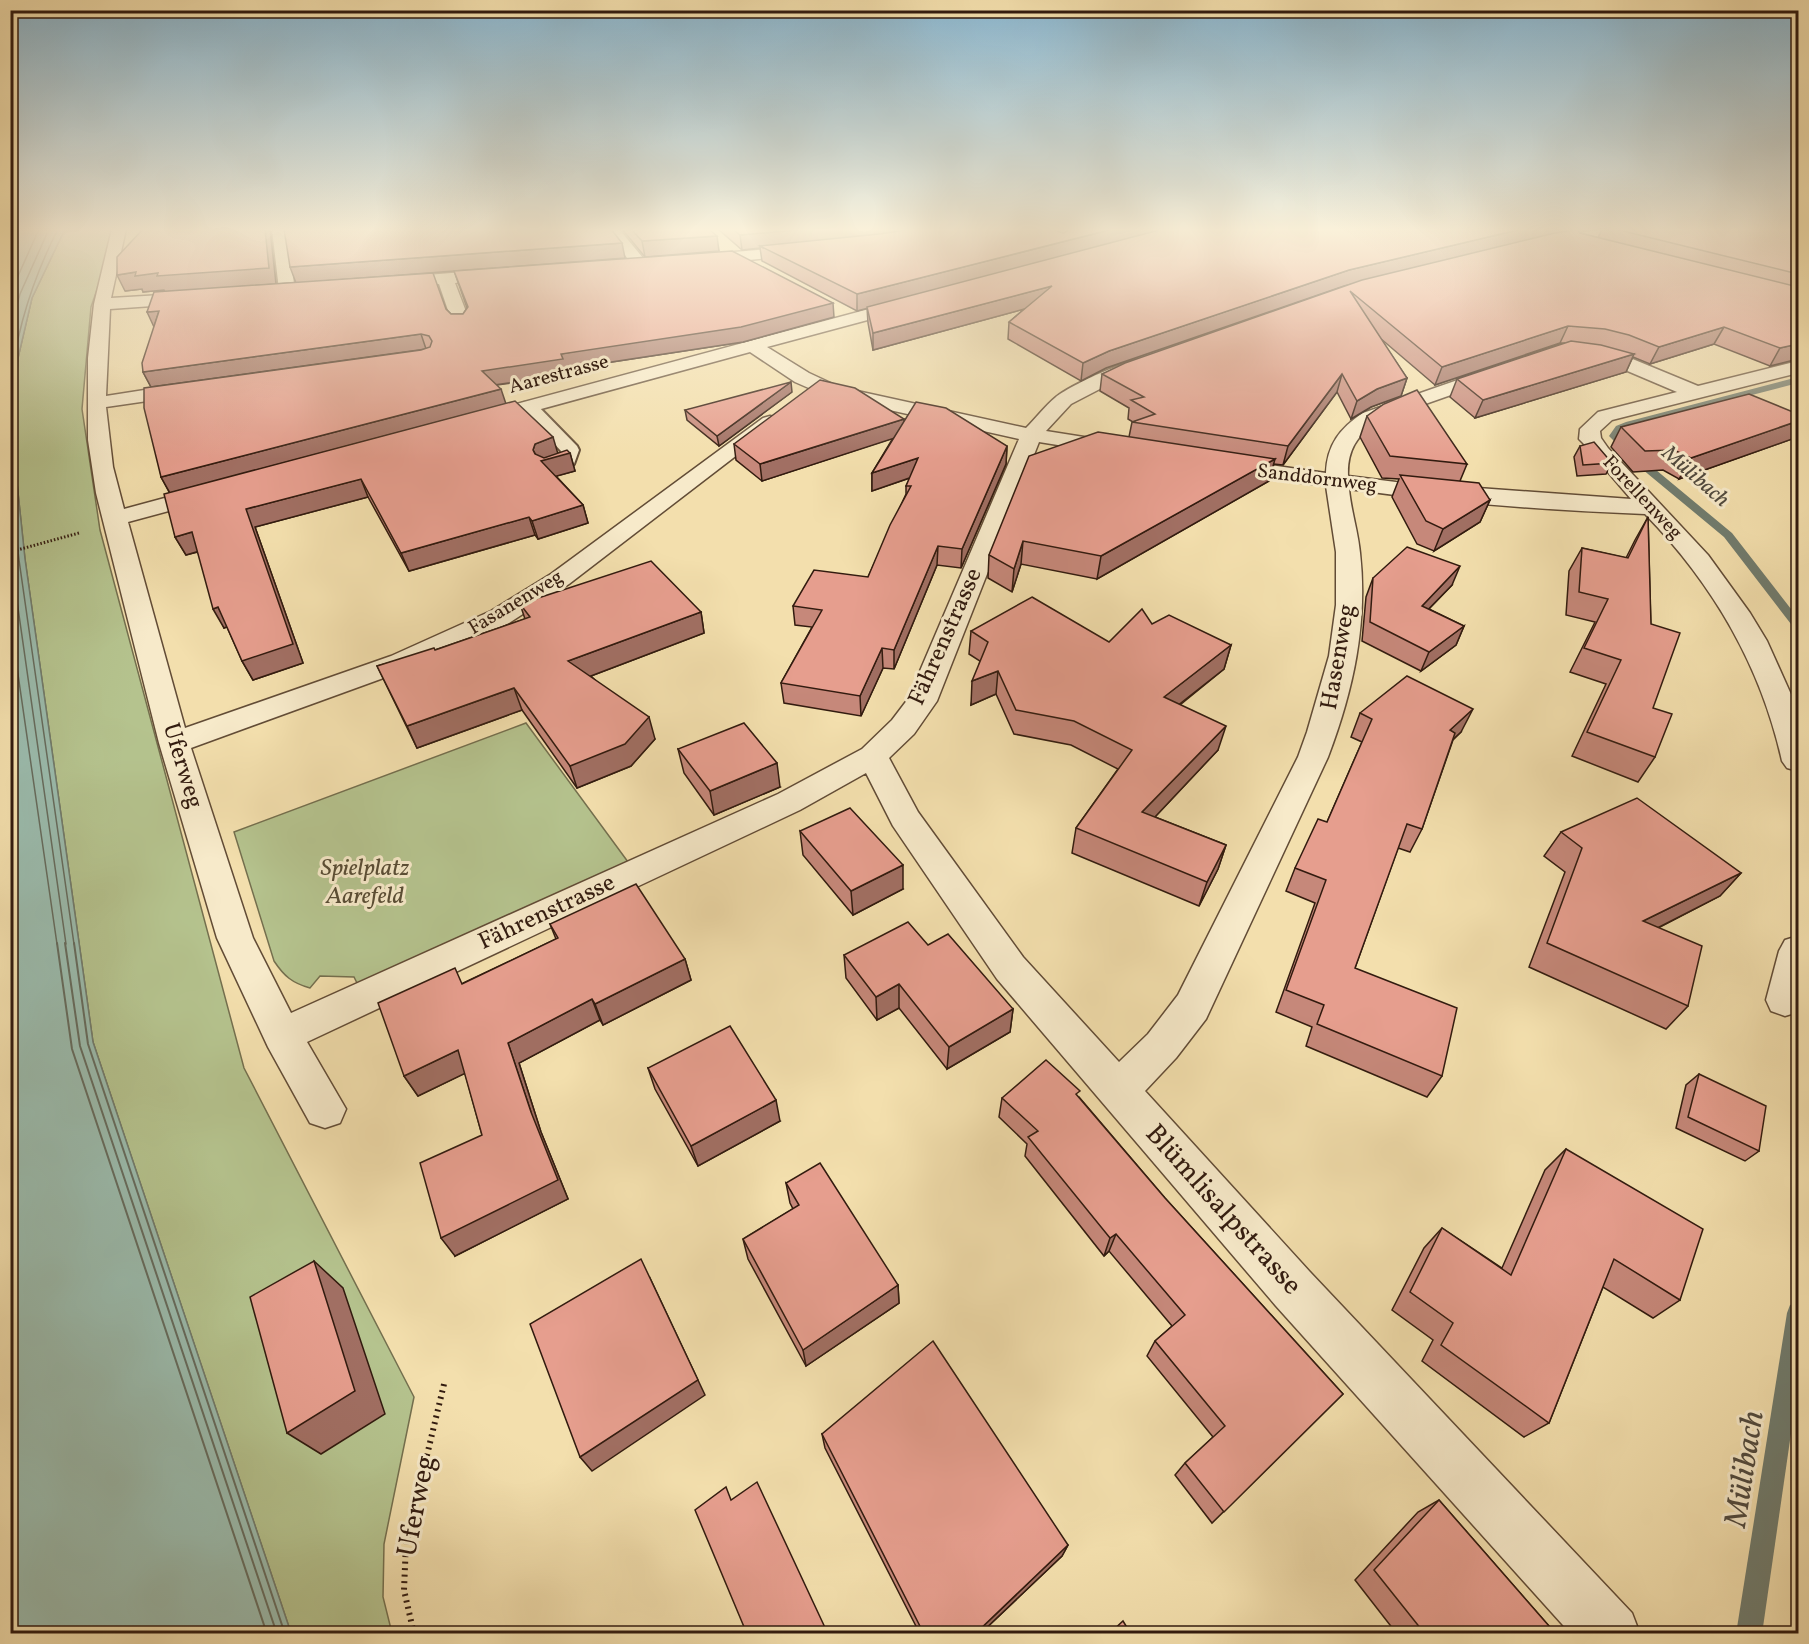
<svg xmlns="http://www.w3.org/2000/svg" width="1809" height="1644" viewBox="0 0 1809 1644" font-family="Vollkorn,serif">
  <rect width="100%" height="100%" fill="#f3dfad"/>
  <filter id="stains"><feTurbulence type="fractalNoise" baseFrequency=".00333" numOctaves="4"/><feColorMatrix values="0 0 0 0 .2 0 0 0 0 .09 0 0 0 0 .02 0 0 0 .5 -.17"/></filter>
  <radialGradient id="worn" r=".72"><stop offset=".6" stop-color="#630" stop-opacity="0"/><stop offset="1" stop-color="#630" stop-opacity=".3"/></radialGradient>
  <g fill="#b5c38e" stroke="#746f4e" stroke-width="1.5">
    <polygon points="65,229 118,229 91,307 82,409 100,530 244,1068 414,1397 384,1544 383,1597 392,1633 291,1633 93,1042 25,559 13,445 18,358 32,298"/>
    <path d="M526 723 631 866 359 987 354 977 320 976 310 988C292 983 284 976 274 961L234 832Z"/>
  </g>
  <polygon fill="#9bbcae" stroke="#717c6e" stroke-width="1.5" points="10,229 65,229 32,298 18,358 13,445 25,559 93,1042 291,1633 11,1633"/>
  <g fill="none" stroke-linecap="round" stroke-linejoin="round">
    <g stroke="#666c5e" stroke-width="1.5">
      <polyline points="10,294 39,229"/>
      <polyline points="10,332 20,294 49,229"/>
      <path d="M10 388C16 331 32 280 58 229"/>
      <polyline points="10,478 19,560 74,944"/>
      <polyline points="10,552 66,944"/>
      <polyline points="10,619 57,944"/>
    </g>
    <g stroke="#666c5e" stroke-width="2">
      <polyline points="57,943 72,1049 267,1634"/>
      <polyline points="65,943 80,1046 277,1634"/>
      <polyline points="74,943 88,1044 285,1634"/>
    </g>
    <g fill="#717c6e" fill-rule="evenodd">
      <polygon points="1798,377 1798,383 1632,426 1623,430 1619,436 1650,465 1732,533 1798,618 1798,629 1794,628 1724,537 1642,469 1609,436 1616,426 1626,422"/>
      <polygon points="1798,1302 1798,1385 1762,1634 1736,1634 1787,1313 1790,1305"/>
    </g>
    <g stroke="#624c36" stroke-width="4">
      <polygon id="service" points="529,402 535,403 577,446 579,450 574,464 549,473 542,471 540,467 542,463 559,457 561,451 520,407 523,403"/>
    </g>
    <g stroke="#624c36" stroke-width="3">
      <g id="minor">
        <path d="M112 229H126L111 298 195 293 203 298 195 303 110 309 106 396 189 383 196 385 199 389 196 393 189 395 106 407 113 467 124 509 209 486 217 488 220 493 217 498 128 522 185 728 391 656 491 611 551 574 763 418 770 416 777 418 780 422 569 584 509 623 411 668 191 748 253 938 291 1013 778 794 862 749 892 720 908 699 1019 439 827 396 795 382 750 352 479 426 472 424 469 420 472 416 910 298 918 303 916 307 767 347 809 373 839 387 1026 428C1036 418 1045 406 1056 397 1069 386 1134 355 1151 359L1153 363 1151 367 1121 378 1071 404 1046 431 1122 443 1125 448 1122 453 1114 454 1039 442 937 701 914 734 889 758 918 812 1023 957 1119 1062 1148 1034 1178 995 1298 757 1307 732 1329 656 1336 605V552L1326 486 1227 473 1219 471 1216 466 1219 461 1227 459 1326 473C1327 445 1340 428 1363 413L1495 367 1502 369 1504 373 1502 377 1377 421C1357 436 1347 450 1348 476L1396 482 1631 499 1583 443 1579 439 1580 429 1598 412 1677 392 1604 361 1581 355 1578 351 1581 347 1587 346 1618 353 1698 386 1798 361V373L1612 420 1600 431 1601 438 1608 448 1708 555 1750 613 1767 641 1798 710V771L1787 768 1782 761C1761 666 1713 584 1645 514 1546 510 1447 503 1349 489 1351 511 1358 531 1360 553 1368 624 1353 691 1328 757L1206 1019 1176 1058 1145 1091 1310 1272 1632 1613 1640 1634H1571L1276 1306 997 979 893 826 866 773 800 810 307 1042 346 1109 340 1123 325 1128 310 1123 268 1047 217 938 159 743 96 493 88 440V358L94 304Z"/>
        <polygon points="272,229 286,229 295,290 293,293 287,295 279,290"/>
        <polygon points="605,229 619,229 648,264 646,267 634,267"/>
        <polygon points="1604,229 1634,229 1627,233 1546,247 1539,243 1546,239"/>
        <polygon points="805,246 813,251 810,254 698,265 690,260 698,255"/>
        <polygon points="500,269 508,274 506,277 455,283 470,322 467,326 455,326 452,322 439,284 390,288 382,283 390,278"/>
        <polygon points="1798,936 1798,1012 1785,1016 1771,1011 1766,1000 1779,951 1785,940"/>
      </g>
    </g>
    <polyline stroke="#321b0f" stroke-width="3" stroke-dasharray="1.5 2" stroke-linecap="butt" points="10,552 79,533"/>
    <polyline stroke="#321b0f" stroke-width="6" stroke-dasharray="2 4.5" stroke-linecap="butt" points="414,1634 404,1590 406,1543 445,1380"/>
    <use href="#service" fill="#f7eaca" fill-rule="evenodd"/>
    <use href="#minor" fill="#f7eaca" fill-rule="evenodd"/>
  </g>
  <g fill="#c6887a" stroke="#321b0f" stroke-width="1.5" fill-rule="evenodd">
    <path d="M270 229 276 284 625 258 356 278 446 309 451 314H463L467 308 454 271 834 317 743 342 566 369 567 375 497 385 505 404 557 453H570L575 471 556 476 583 505 588 523 538 539 535 535 409 571 368 497 255 527 303 663 253 680 242 661 227 627 224 628 198 552 186 555 175 537 169 492 161 477 151 387 143 372 165 292 164 290 143 292 142 289 125 291ZM425 349 421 350 191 382Z"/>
    <polygon points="622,229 709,229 719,251 645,257"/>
    <polygon points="718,229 1592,229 1578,231 1580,233 1598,238 1602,229 1798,229 1798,359 1770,366 1714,344 1650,364 1633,357 1626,372 1475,418 1450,397 1457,379 1565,343 1560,343 1435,385 1380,338 1407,378 1401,396 1371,407 1351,419 1337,392 1283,465 1274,464 1269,481 1097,579 1021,564 1012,592 988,578 989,555 1129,437 1132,422 1133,422 1128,419 1129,408 1100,391 1102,374 1350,284 1106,368 1081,381 1008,339 1009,322 1024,309 873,350 868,323 867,308 857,311 762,261 760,248 742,250"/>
    <polygon points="792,392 719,446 687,420 685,410"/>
    <polygon points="1798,414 1798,433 1795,438 1679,479 1663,470 1633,472 1611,447 1621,427"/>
    <polygon points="1367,416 1467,464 1460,481 1490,500 1480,522 1434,551 1417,544 1392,497 1399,479 1382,478 1360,437"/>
    <polygon points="904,422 1007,446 1006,464 961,568 937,565 894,669 883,668 861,716 784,703 781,683 812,627 795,625 793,606 868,577 906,494 906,486 910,478 872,491 872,473 893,438 762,481 736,460 734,444"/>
    <polygon points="1580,446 1612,463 1606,474 1577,476 1574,457"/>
    <polygon points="1648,517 1653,708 1655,757 1638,782 1572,756 1606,684 1570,672 1595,622 1566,615 1569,571 1582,548 1626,558 1635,540"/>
    <polygon points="1373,578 1452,585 1429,609 1464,626 1456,645 1421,671 1362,641 1366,597"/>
    <polygon points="520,604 701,612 704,633 591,676 655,739 631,766 577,788 522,710 417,748 377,666 435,650 525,619"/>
    <polygon points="1152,624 1231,645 1224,669 1180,705 1218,750 1155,817 1226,845 1218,869 1199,906 1072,853 1076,828 1118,769 1071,745 1014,734 996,694 971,705 980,661 969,654 971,631 1109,642"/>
    <polygon points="1360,713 1461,732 1453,740 1422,829 1410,852 1398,848 1355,968 1442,1076 1427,1097 1306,1046 1312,1027 1276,1012 1315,903 1286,891 1295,868 1327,822 1362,742 1351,737"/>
    <polygon points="678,749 780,787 714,815 684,773"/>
    <polygon points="800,831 903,889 853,915 803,855"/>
    <polygon points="1561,832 1741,873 1720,896 1658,928 1688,1006 1666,1029 1529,967 1565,872 1544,856"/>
    <polygon points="550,924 685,959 691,980 603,1025 600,1020 519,1063 541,1132 568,1199 455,1256 482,1135 465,1073 418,1096 404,1076 463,983 556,939"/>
    <polygon points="928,945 1013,1009 1010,1032 947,1069 899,1008 877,1020 846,978 844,955"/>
    <polygon points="648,1068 780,1121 698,1166 655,1089"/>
    <polygon points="1699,1074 1759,1151 1745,1161 1676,1128 1686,1085"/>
    <polygon points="1079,1097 1165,1198 1343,1394 1212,1523 1175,1475 1185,1463 1213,1437 1147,1356 1155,1341 1172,1326 1109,1251 1104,1256 1025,1156 1027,1144 999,1117 1002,1098"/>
    <polygon points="1566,1149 1680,1300 1653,1318 1603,1287 1549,1423 1524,1437 1422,1361 1433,1340 1392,1310 1424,1248 1442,1228 1502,1268 1545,1170"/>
    <polygon points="786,1183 898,1285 899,1303 806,1366 748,1259 743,1239 793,1209 790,1203"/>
    <polygon points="822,1434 1068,1545 1062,1556 980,1634 920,1634 825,1448"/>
    <polygon points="1439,1500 1556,1634 1397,1634 1355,1580 1418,1512"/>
  </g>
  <g fill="#a16f63" stroke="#321b0f" stroke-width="1.5">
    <polygon points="265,229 270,229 276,284 165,292 164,290 143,292 142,289 125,291 117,275 136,272 158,273"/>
    <polygon points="807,229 926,229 763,248 760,246 760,248 742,250 740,235"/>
    <polygon points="1113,229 1167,229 857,311 857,294"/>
    <polygon points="1522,229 1592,229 1547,236 1344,286 1106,368 1081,381 1083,363 1109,351 1349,270"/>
    <polygon points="717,236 719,251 645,257 642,241"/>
    <polygon points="622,243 625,258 296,283 290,267"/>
    <polygon points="1052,286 1050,302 873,350 873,333"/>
    <polygon points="833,303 834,317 743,342 566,369 567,375 487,386 482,371 561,354"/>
    <polygon points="159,311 154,327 147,312"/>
    <polygon points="1568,326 1560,343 1435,385 1442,367"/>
    <polygon points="1724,327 1714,344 1650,364 1659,347"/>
    <polygon points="421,334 426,349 151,387 143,372"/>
    <polygon points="1798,344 1798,359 1770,366 1780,348"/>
    <polygon points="1634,354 1626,372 1475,418 1483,400"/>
    <polygon points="1342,374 1337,392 1283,465 1288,446"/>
    <polygon points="1407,378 1401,396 1371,407 1351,419 1357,401 1377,389"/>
    <polygon points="791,382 792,392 719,446 717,436"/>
    <polygon points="501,389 506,404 170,493 161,477"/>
    <polygon points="904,419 904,435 762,481 760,464"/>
    <polygon points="1798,421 1798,433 1795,438 1679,479 1691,458"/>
    <polygon points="553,437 558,454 570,453 575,471 546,479 540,462 533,450 535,444"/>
    <polygon points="1007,446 1006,464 961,568 962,549"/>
    <polygon points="918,458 918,475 872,491 872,473"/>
    <polygon points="1275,459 1269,481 1097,579 1101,556"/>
    <polygon points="361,479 368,497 255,527 303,663 253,680 242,661 246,509"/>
    <polygon points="1490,500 1480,522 1434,551 1443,529"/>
    <polygon points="583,505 588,523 538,539 532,521"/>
    <polygon points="529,517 535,535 409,571 401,553"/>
    <polygon points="192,532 203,550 186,555 175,537"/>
    <polygon points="1023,541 1021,564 1012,592 1014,569"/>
    <polygon points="938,546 937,565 894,669 894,650"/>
    <polygon points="1460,566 1452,585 1414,624 1422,606"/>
    <polygon points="218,607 229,626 224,628 213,609"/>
    <polygon points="701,612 704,633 575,682 568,661"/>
    <polygon points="1464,626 1456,645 1421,671 1429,652"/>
    <polygon points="1231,645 1224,669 1158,721 1164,697"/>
    <polygon points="882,648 883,668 861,716 860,696"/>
    <polygon points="998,671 996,694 971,705 972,681"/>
    <polygon points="514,688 522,710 417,748 407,726"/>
    <polygon points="1473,709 1461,732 1438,753 1450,730"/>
    <polygon points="649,717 655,739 631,766 577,788 570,766"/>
    <polygon points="1226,726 1218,750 1137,836 1142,812"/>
    <polygon points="777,763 780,787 714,815 710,791"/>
    <polygon points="1226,845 1218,869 1199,906 1207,882"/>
    <polygon points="903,865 903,889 853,915 851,891"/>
    <polygon points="1741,873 1720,896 1624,945 1643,921"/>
    <polygon points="685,959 691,980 603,1025 595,1004"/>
    <polygon points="899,984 899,1008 877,1020 876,997"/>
    <polygon points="592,999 600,1020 519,1063 541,1132 568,1199 455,1256 441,1238 531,1112 508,1043"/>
    <polygon points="1013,1009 1010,1032 947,1069 949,1047"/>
    <polygon points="458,1050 470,1071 418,1096 404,1076"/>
    <polygon points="776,1100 780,1121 698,1166 691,1146"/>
    <polygon points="1116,1234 1109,1251 1104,1256 1110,1238"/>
    <polygon points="314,1261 343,1288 385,1414 321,1454 287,1433"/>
    <polygon points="650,1278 705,1395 592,1471 580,1457"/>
    <polygon points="898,1285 899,1303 806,1366 803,1350"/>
    <polygon points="1068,1545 1062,1556 980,1634 975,1634"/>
  </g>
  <g fill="#e69e8e" stroke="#321b0f" stroke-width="1.5">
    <polygon points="143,229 265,229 269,268 157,276 158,273 135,276 136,272 117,275 117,257"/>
    <polygon points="284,229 611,229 622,243 290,267"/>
    <polygon points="631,229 709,229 717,236 642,241"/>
    <polygon points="733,229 807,229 740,235"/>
    <polygon points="912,229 1050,229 1063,233 1071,229 1113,229 857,294 760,246 879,234"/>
    <polygon points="1163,229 1522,229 1349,270 1109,351 1083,363 1009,322 1052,286 873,333 867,307"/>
    <polygon points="1615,229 1798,229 1798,274"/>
    <polygon points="1577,230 1580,233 1798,287 1798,344 1780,348 1724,327 1659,347 1629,335 1605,329 1568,326 1442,367 1350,291 1407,378 1377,389 1357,401 1342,374 1288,446 1132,422 1155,414 1131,400 1144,397 1102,374 1125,363 1362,280 1555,233"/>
    <polygon points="732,251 833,303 741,327 561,354 563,359 482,371 501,389 161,477 144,408 144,388 421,350 430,347 432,341 429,336 421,334 143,372 142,363 159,311 147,312 154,292 433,273 446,309 451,314 463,314 468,307 454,271"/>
    <polygon points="1571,341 1601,345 1634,354 1483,400 1457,379"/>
    <polygon points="820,380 855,388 904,419 760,464 734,444"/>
    <polygon points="791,382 717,436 685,410"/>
    <polygon points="1417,390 1467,464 1390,456 1367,416 1384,404"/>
    <polygon points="1749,394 1798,414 1798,421 1691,458 1674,450 1645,451 1621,427"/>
    <polygon points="515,401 553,437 535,444 533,450 535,454 544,458 567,450 570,453 541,461 583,505 532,521 529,517 401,553 361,479 246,509 293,644 242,661 218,607 213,609 192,532 175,537 164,494"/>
    <polygon points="916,402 946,408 1007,446 962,549 938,546 894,650 882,648 860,696 781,683 822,610 793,606 814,570 868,577 890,525 911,486 906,486 918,458 872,473"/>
    <polygon points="1098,432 1275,459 1101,556 1023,541 1014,569 989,555 1029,456"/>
    <polygon points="1594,442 1612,463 1583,465 1580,446"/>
    <polygon points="1400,475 1479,483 1490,500 1443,529 1426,521"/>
    <polygon points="1648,517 1651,624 1680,633 1653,708 1672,714 1655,757 1587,732 1621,660 1584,648 1608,599 1579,592 1582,548 1628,558"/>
    <polygon points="1407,547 1460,566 1422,606 1464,626 1429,652 1370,622 1373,578"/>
    <polygon points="651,561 701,612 568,661 649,717 625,744 570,766 514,688 407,726 377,666 434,648 435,650 530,617 520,604"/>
    <polygon points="1032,597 1109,642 1142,609 1152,624 1169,615 1231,645 1164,697 1226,726 1142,812 1226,845 1207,882 1076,828 1132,750 1074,721 1016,710 998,671 972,681 988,642 971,631"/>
    <polygon points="1407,676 1473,709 1450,730 1455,733 1422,829 1407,824 1355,968 1457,1008 1442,1076 1317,1024 1324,1005 1286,990 1326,880 1295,868 1318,819 1327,822 1372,719 1360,713"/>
    <polygon points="744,723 777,763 710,791 678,749"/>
    <polygon points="1637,798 1741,873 1643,921 1702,946 1688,1006 1547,943 1582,848 1561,832"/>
    <polygon points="850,808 903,865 851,891 800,831"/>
    <polygon points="636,884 685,959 595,1004 592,999 508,1043 531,1112 558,1180 441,1238 420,1163 482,1135 458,1050 404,1076 378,1003 455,968 462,984 558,938 550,924"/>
    <polygon points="908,922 928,945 948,934 1013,1009 949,1047 899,984 876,997 844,955"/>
    <polygon points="730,1026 776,1100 691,1146 648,1068"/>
    <polygon points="1046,1060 1080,1091 1076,1094 1165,1198 1343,1394 1224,1512 1185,1463 1225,1426 1155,1341 1185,1315 1116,1234 1110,1238 1028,1137 1038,1131 1002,1098"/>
    <polygon points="1699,1074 1766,1106 1759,1151 1688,1117"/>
    <polygon points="1566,1149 1703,1229 1680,1300 1614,1259 1549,1423 1441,1345 1453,1323 1410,1292 1442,1228 1511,1275"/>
    <polygon points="820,1163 898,1285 803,1350 743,1239 799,1205 786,1183"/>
    <polygon points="641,1259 698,1380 580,1457 530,1324"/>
    <polygon points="314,1261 355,1391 287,1433 250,1297"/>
    <polygon points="933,1341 1068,1545 975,1634 924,1634 822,1434"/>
    <polygon points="757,1482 828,1634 747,1634 695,1510 726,1487 731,1500"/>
    <polygon points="1439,1500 1556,1634 1425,1634 1374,1570"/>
    <polygon points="1123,1621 1131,1634 1109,1634"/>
  </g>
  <linearGradient id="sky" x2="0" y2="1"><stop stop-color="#89b7d1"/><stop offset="0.5" stop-color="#faf1da"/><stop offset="1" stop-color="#faf1da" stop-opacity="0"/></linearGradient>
  <rect width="1809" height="459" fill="url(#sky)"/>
  <g text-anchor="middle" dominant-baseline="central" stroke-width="6" stroke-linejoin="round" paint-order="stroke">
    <g font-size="20" fill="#321b0f" stroke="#f7eaca">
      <text transform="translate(559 375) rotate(-15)">Aarestrasse</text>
      <text transform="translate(1317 479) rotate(7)">Sanddornweg</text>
      <text transform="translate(1642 498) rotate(47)">Forellenweg</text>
      <text transform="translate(516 603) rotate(-31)">Fasanenweg</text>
    </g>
    <g font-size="22" font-style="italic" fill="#524b3f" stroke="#f7eaca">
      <text transform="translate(1695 477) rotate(41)">Mülibach</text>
    </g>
    <g font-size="24" fill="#321b0f" stroke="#f7eaca">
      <text transform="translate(946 637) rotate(-66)">Fährenstrasse</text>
      <text transform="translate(1339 657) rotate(-80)">Hasenweg</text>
      <text transform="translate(182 766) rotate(73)">Uferweg</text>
      <text transform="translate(547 913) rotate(-25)">Fährenstrasse</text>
    </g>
    <g font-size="24" font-style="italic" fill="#594d35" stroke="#f7eaca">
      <text x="365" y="869">Spielplatz<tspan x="365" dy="28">Aarefeld</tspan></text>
    </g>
    <g font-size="28" fill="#321b0f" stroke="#f7eaca">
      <text transform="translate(1223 1210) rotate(48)">Blümlisalpstrasse</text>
      <text transform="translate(417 1506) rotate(-79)">Uferweg</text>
    </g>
    <g font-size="32" font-style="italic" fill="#524b3f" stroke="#f7eaca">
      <text transform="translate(1746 1469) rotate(-81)">Mülibach</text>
    </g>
  </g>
  <rect width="1809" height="1644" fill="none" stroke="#f3dfad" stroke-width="36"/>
  <rect x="12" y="12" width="1785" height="1620" fill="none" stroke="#321b0f" stroke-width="3"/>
  <rect x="18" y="18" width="1773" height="1608" fill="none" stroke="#321b0f" stroke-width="1.5"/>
  <rect width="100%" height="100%" filter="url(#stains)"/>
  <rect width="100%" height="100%" fill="url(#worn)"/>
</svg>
